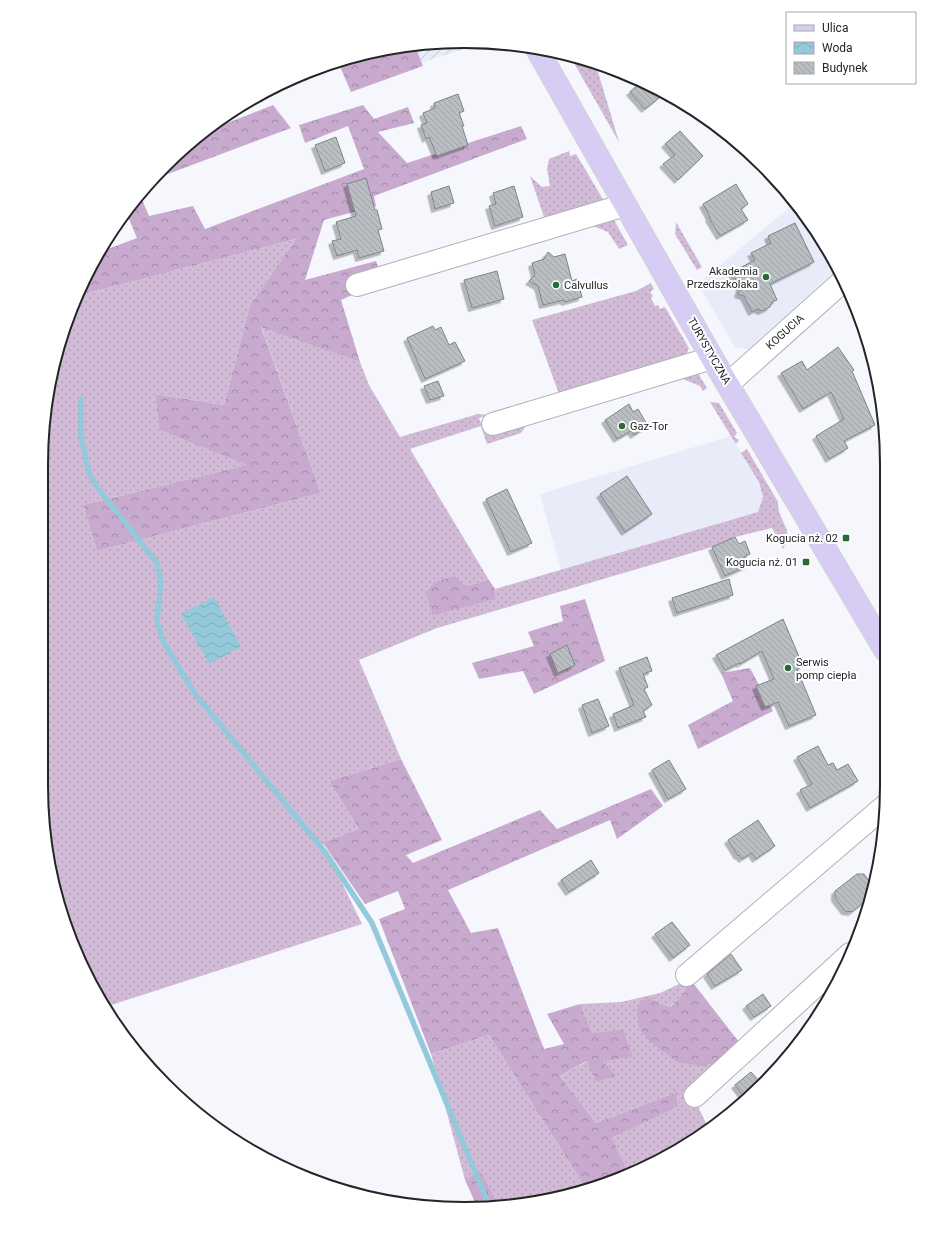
<svg xmlns="http://www.w3.org/2000/svg" width="928" height="1250" viewBox="0 0 928 1250" font-family="Roboto,sans-serif">
  <defs>
    <pattern id="industrial-furrows" width="10" height="10" patternUnits="userSpaceOnUse"><rect width="10" height="10" fill="#e8ecf9"/><path d="M-1 1l2-2M0 10L10 0M9 11l2-2" fill="none" stroke="#c7cad5"/></pattern>
    <pattern id="grass-dots" width="8" height="8" patternUnits="userSpaceOnUse"><rect width="8" height="8" fill="#d1bbd6"/><path d="M2 2h.1M6 6h.1" fill="none" stroke="#b3a1b8" stroke-width="1.8" stroke-linecap="round"/></pattern>
    <pattern id="forest-crowns" width="20" height="18" patternUnits="userSpaceOnUse"><rect width="20" height="18" fill="#c8aacf"/><path d="M2 6a3 3 0 1 1 6 0M12 15a3 3 0 1 1 6 0" fill="none" stroke="#a28aa8"/></pattern>
    <pattern id="water-waves" width="16" height="10" patternUnits="userSpaceOnUse"><rect width="16" height="10" fill="#94c9db"/><path d="M0 5q4-4 8 0t8 0" fill="none" stroke="#7facbc"/></pattern>
    <pattern id="building-back-hatch" width="6" height="6" patternUnits="userSpaceOnUse"><rect width="6" height="6" fill="#b9bec2"/><path d="M-1 5l2 2M0 0l6 6M5-1l2 2" fill="none" stroke="#9fa3a7"/></pattern>
    <filter id="shadow"><feDropShadow dx="-3.5" dy="3.5" stdDeviation="0" flood-color="#0004"/></filter>
  </defs>
  <rect width="100%" height="100%" fill="#f5f7fd"/>
  <g fill="#e8ecf9">
    <polygon points="797,205 833,273 749,349 735,348 700,287 703,279 789,208"/>
    <polygon points="731,436 759,482 763,497 758,512 561,570 540,494"/>
  </g>
  <polygon fill="url(#industrial-furrows)" points="437,42 484,43 349,85 355,55"/>
  <g fill="url(#grass-dots)">
    <polygon points="570,56 595,62 619,142"/>
    <polygon points="569,151 570,156 576,154 604,201 546,223 530,176 542,187 550,186 547,169 549,159"/>
    <polygon points="610,213 628,245 619,249 608,232 591,225"/>
    <polygon points="676,222 702,267 697,270 675,234"/>
    <path d="M296 239 250 305 224 405 155 394 159 430 248 465 83 505 97 551 321 493 261 326 360 362 369 385 400 437 478 414 488 415 479 418 482 426 486 423 696 370 707 388 703 391 700 386 675 376 530 420 521 433 487 444 481 426 410 449 489 580 466 586 434 583 496 599 495 589 758 512 763 497 759 482 741 453 747 449 778 502C777 521 796 530 783 549L772 528 735 537 712 547 437 628 359 660 401 759 329 781 359 829 323 844 362 924 105 1007 98 998 55 896 41 786 42 437 55 355 73 302 77 296Z"/>
    <polygon points="651,283 654,289 650,292 653,296 651,298 655,306 658,305 660,309 665,307 689,348 687,353 689,358 559,394 532,320 636,291"/>
    <polygon points="710,402 719,403 737,433 734,437 739,440 736,444"/>
    <polygon points="690,979 682,995 669,1007 658,1004 721,1061 697,1104 709,1130 675,1152 629,1173 612,1138 678,1107 677,1092 596,1123 560,1076 588,1061 596,1081 602,1061 593,1033 580,1004 621,1002 660,993"/>
    <polygon points="489,1035 586,1189 500,1206 480,1170 465,1180 431,1054"/>
  </g>
  <g fill="url(#forest-crowns)">
    <polygon points="415,46 423,66 351,92 338,62 355,55"/>
    <polygon points="273,105 291,128 152,180 165,165 202,133"/>
    <polygon points="363,105 374,119 408,107 414,123 378,132 407,163 521,126 527,139 374,196 376,206 324,220 305,280 376,261 383,281 341,300 360,362 261,327 321,493 97,551 83,505 247,465 159,430 155,394 224,405 250,305 296,239 77,296 100,252 137,238 126,212 140,195 149,216 193,206 205,229 364,169 348,126 305,143 299,125"/>
    <polygon points="454,576 466,586 489,580 495,589 496,599 433,615 426,592 434,583"/>
    <polygon points="585,599 605,661 534,694 523,671 479,679 472,663 534,646 528,632 563,621 560,606"/>
    <polygon points="750,668 773,711 698,749 688,725 733,701 721,673"/>
    <polygon points="401,759 442,840 406,855 413,863 540,810 557,829 651,789 663,806 617,839 610,820 448,890 471,933 498,928 544,1049 564,1044 547,1014 580,1004 593,1033 623,1030 633,1057 602,1061 616,1076 596,1082 587,1061 560,1076 596,1123 677,1092 678,1107 612,1138 629,1173 600,1186 586,1189 489,1035 431,1054 379,919 405,909 398,891 365,904 323,843 359,829 329,781"/>
    <polygon points="690,979 739,1042 721,1061 702,1066 677,1062 648,1040 639,1027 637,1011 640,1001 650,998 659,1004 670,1007 682,995"/>
    <polygon points="480,1170 500,1206 492,1208 477,1207 465,1180"/>
  </g>
  <polygon fill="url(#water-waves)" points="214,597 241,647 209,664 181,614"/>
  <g fill="none" stroke-linecap="round" stroke-linejoin="round">
    <polyline stroke="#94c9db" stroke-width="5.5" points="81,399 81,437 89,473 97,487 157,563 161,581 157,621 163,641 190,686 200,700 325,852 372,923 490,1208"/>
  </g>
  <g fill="url(#building-back-hatch)" stroke="#7f8387" filter="url(#shadow)">
    <polygon points="641,82 659,90 659,98 645,109 630,92"/>
    <polygon points="458,94 464,111 459,113 464,126 462,126 468,145 437,156 429,137 426,139 421,125 427,123 423,113 435,108 434,103"/>
    <polygon points="680,131 703,156 678,180 663,164 675,155 665,144"/>
    <polygon points="336,137 345,163 325,171 315,145"/>
    <polygon points="366,178 375,210 377,210 382,229 378,230 384,251 359,258 357,250 337,256 332,241 341,239 336,222 356,216 347,184"/>
    <polygon points="736,184 748,204 741,209 748,220 720,236 709,218 710,217 703,204"/>
    <polygon points="449,186 454,203 435,209 431,192"/>
    <polygon points="514,186 523,217 495,226 489,206 496,204 493,193"/>
    <polygon points="795,223 814,262 770,284 777,300 772,302 770,307 762,311 757,309 752,312 744,296 738,294 740,288 732,272 755,260 751,253 771,243 768,236"/>
    <polygon points="548,252 554,257 565,254 572,281 577,279 582,297 565,302 564,300 543,305 538,286 529,281 535,275 532,263 544,259"/>
    <polygon points="497,271 504,299 472,308 464,280"/>
    <polygon points="433,326 435,330 441,327 449,345 455,342 465,361 425,379 407,338"/>
    <polygon points="838,347 854,370 852,371 875,425 844,441 848,448 829,459 816,436 844,419 831,392 803,409 781,373 802,361 807,370"/>
    <polygon points="438,381 444,396 430,400 424,386"/>
    <polygon points="629,404 633,412 638,409 648,426 634,435 631,431 617,439 605,420"/>
    <polygon points="627,476 652,514 625,532 600,494"/>
    <polygon points="507,489 532,543 511,552 486,499"/>
    <polygon points="735,537 739,544 745,541 750,554 744,557 749,565 725,576 712,547"/>
    <polygon points="729,579 733,595 677,613 672,598"/>
    <polygon points="783,619 803,666 797,669 816,715 789,726 778,702 765,707 756,686 774,679 762,651 740,664 739,663 725,670 716,655"/>
    <polygon points="567,645 575,665 558,673 550,654"/>
    <polygon points="647,657 652,671 643,674 648,687 644,689 652,705 643,711 646,717 618,728 613,714 634,705 619,668"/>
    <polygon points="598,699 609,726 592,733 582,705"/>
    <polygon points="818,746 828,765 833,763 837,770 848,764 858,781 810,808 800,790 812,784 797,757"/>
    <polygon points="669,760 686,789 668,799 652,770"/>
    <polygon points="758,820 775,846 756,859 752,853 742,859 739,855 738,856 728,840"/>
    <polygon points="591,860 599,873 569,892 561,880"/>
    <polygon points="857,874 864,874 872,885 869,898 852,912 845,911 835,898 835,891"/>
    <polygon points="672,922 690,945 673,958 655,934"/>
    <polygon points="731,954 742,970 715,986 707,974"/>
    <polygon points="763,994 771,1006 754,1017 746,1006"/>
    <polygon points="751,1072 762,1084 746,1099 735,1085"/>
  </g>
  <g fill="none" stroke-linecap="round" stroke-linejoin="round">
    <g stroke="#afb1b7" stroke-width="24">
      <g id="minor">
        <polyline points="357,285 625,205"/>
        <polyline points="728,384 843,281"/>
        <polyline points="493,424 712,358"/>
        <polyline points="687,975 886,805"/>
        <polyline points="695,1096 850,954"/>
      </g>
    </g>
    <g stroke="#d3d3d4" stroke-width="24">
      <polyline id="major" points="537,49 712,358 885,650"/>
    </g>
    <use href="#minor" stroke="#fff" stroke-width="22"/>
    <use href="#major" stroke="#d6ccf4" stroke-width="22"/>
  </g>
  <g fill="#296b35" stroke="#fff" stroke-width="1.5">
    <circle cx="766" cy="277" r="4"/>
    <circle cx="556" cy="285" r="4"/>
    <circle cx="622" cy="426" r="4"/>
    <rect x="842" y="534" width="8" height="8" rx="2"/>
    <rect x="802" y="558" width="8" height="8" rx="2"/>
    <circle cx="788" cy="668" r="4"/>
  </g>
  <g text-anchor="middle" dominant-baseline="central" stroke-width="4" stroke-linejoin="round" paint-order="stroke">
    <g font-size="11" fill="#242527" stroke="#fff" text-anchor="end">
      <text x="758" y="271">Akademia<tspan x="758" dy="13">Przedszkolaka</tspan></text>
      <text x="564" y="285" text-anchor="start">Calvullus</text>
      <text x="630" y="426" text-anchor="start">Gaz-Tor</text>
      <text x="838" y="538">Kogucia nż. 02</text>
      <text x="798" y="562">Kogucia nż. 01</text>
      <text x="796" y="662" text-anchor="start">Serwis<tspan x="796" dy="13">pomp ciepła</tspan></text>
    </g>
    <g font-size="11" fill="#242527" stroke="#fff">
      <text transform="translate(785 332) rotate(-42)">KOGUCIA</text>
      <text transform="translate(709 351) rotate(60)">TURYSTYCZNA</text>
    </g>
  </g>
  <path d="M0 0H928V1250H0ZM464 48H464A416 416 0 0 1 880 464V786A416 416 0 0 1 464 1202H464A416 416 0 0 1 48 786V464A416 416 0 0 1 464 48Z" fill="#fff" fill-rule="evenodd"/>
  <path fill="none" stroke="#242527" stroke-width="2" d="M464 48H464A416 416 0 0 1 880 464V786A416 416 0 0 1 464 1202H464A416 416 0 0 1 48 786V464A416 416 0 0 1 464 48Z"/>
  <rect x="786" y="12" width="130" height="72" fill="#ffffff" stroke="#a7a8a9"/>
  <rect x="794" y="25" width="20" height="6" fill="#d6ccf4" stroke="#a7a8a9"/>
  <text x="822" y="32" font-size="12" fill="#242527">Ulica</text>
  <rect x="794" y="42" width="20" height="12" fill="url(#water-waves)" stroke="#a7a8a9"/>
  <text x="822" y="52" font-size="12" fill="#242527">Woda</text>
  <rect x="794" y="62" width="20" height="12" fill="url(#building-back-hatch)" stroke="#a7a8a9"/>
  <text x="822" y="72" font-size="12" fill="#242527">Budynek</text>
</svg>
